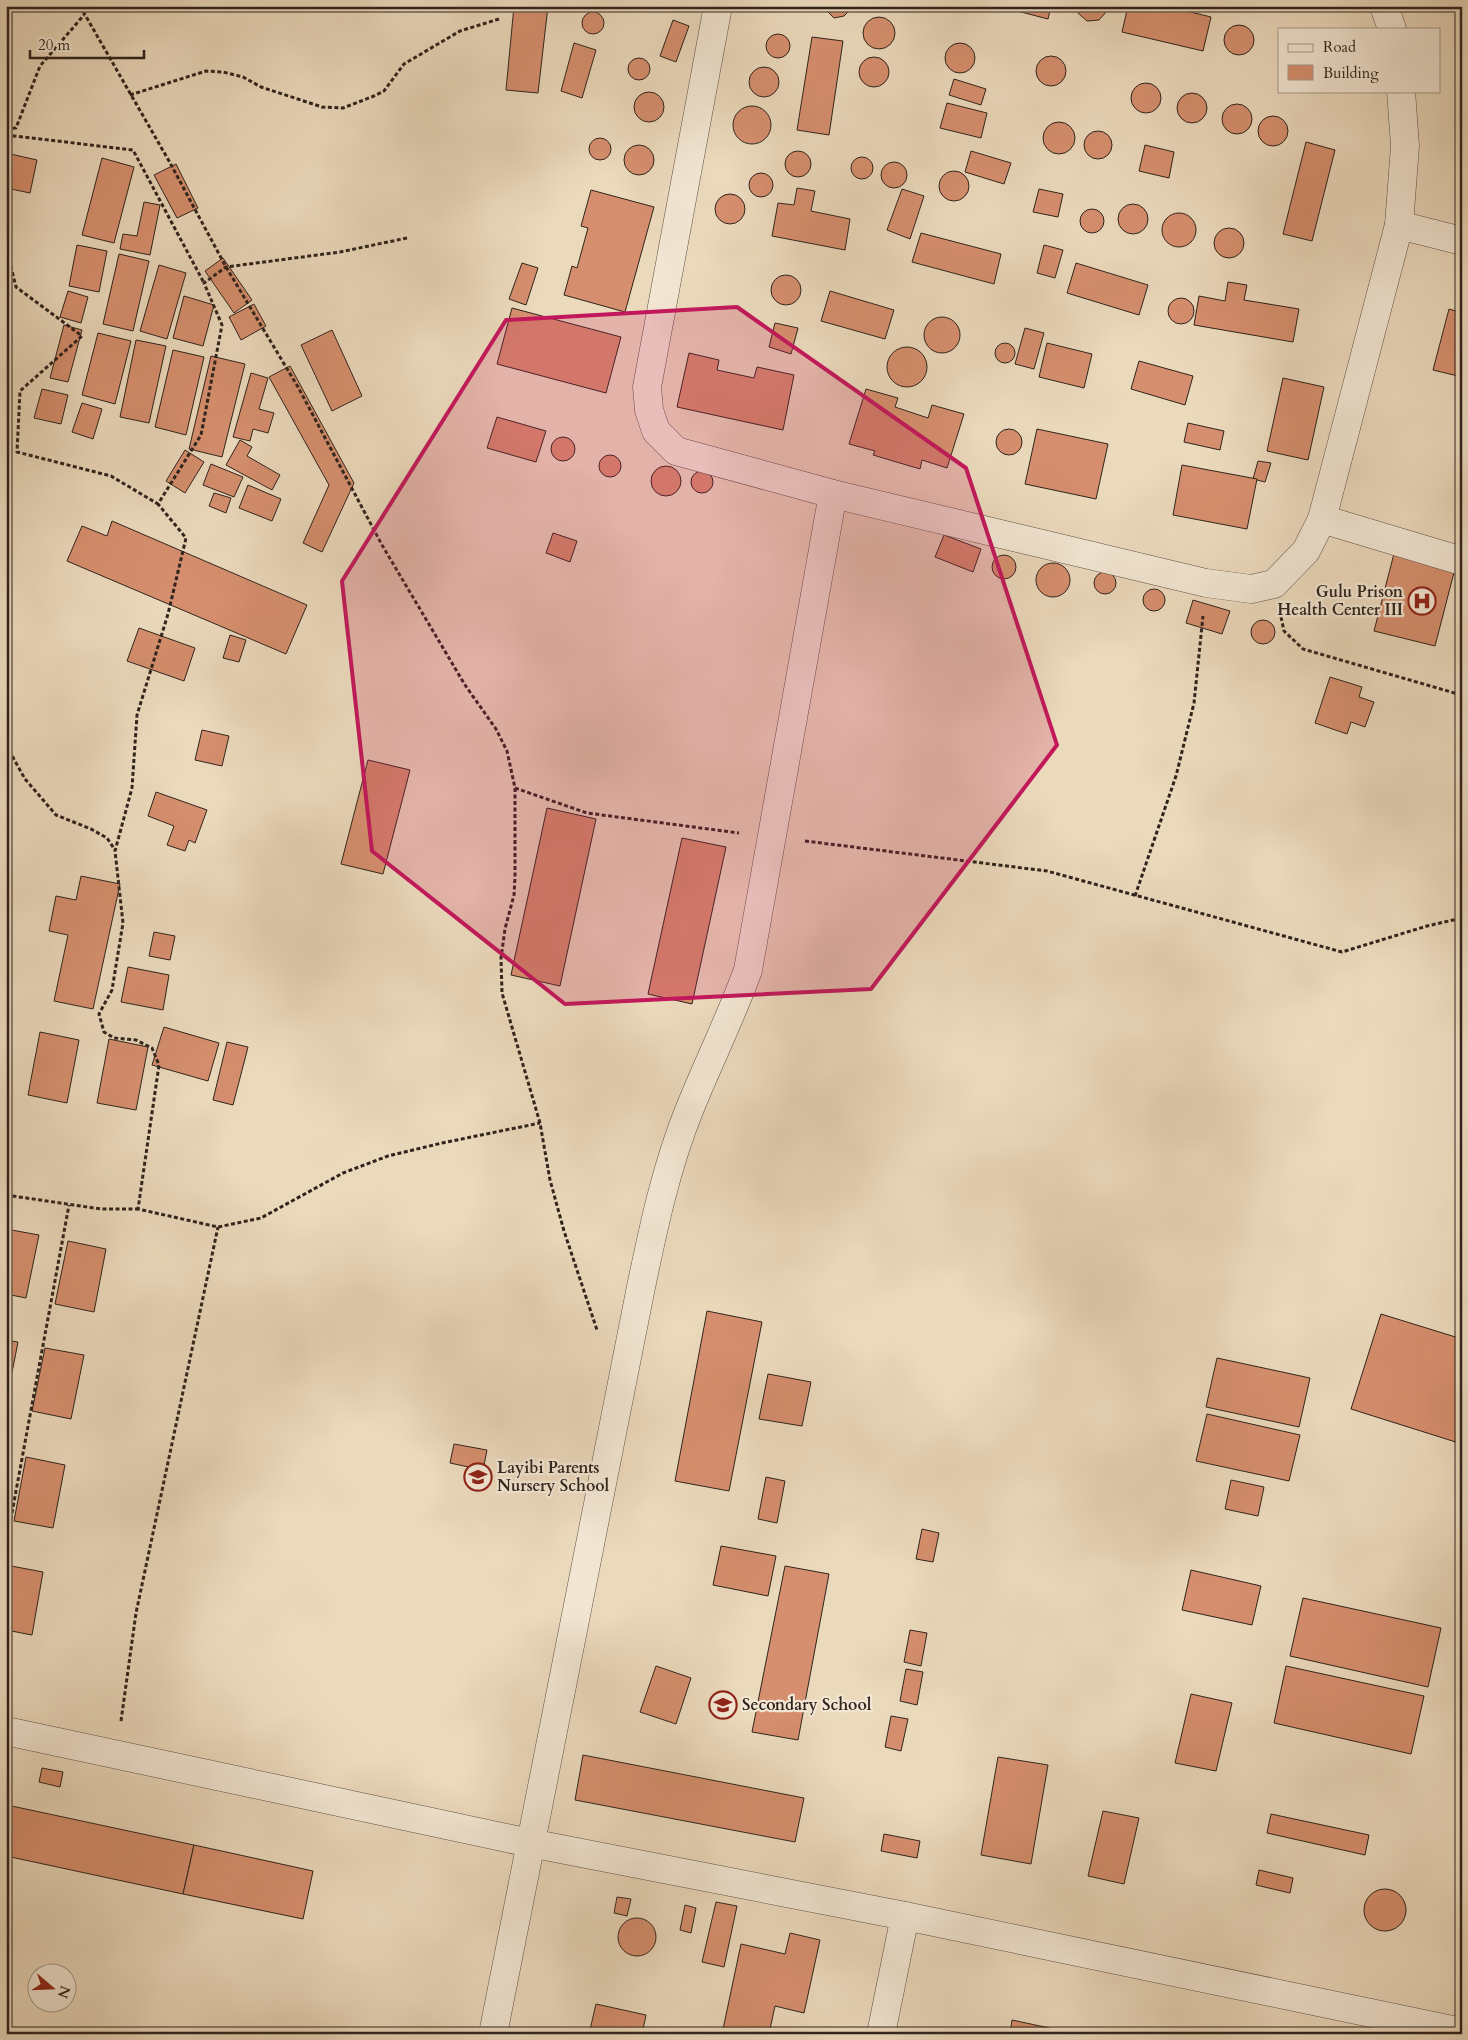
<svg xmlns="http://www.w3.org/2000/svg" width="1468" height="2040" viewBox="0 0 1468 2040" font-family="Cardo,serif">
  <rect width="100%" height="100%" fill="#ebd9bc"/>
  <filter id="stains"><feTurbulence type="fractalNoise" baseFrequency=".004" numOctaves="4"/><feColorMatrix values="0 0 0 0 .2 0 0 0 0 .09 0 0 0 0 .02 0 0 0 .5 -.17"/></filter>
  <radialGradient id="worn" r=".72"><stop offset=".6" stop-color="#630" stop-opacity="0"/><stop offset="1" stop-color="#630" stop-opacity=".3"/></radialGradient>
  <g fill="#d68f6e" stroke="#2f231d">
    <polygon points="514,6 548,6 538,93 506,90"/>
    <polygon points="827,6 850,6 851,9 844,16 834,18 827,11"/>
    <polygon points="998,6 1051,6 1048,19"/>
    <polygon points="1078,6 1107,6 1107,11 1099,20 1087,21 1078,13"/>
    <polygon points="1128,6 1166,6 1211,17 1203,51 1122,32"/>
    <polygon points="1307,6 1324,6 1322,8 1310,9"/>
    <circle cx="593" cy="23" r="11"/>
    <circle cx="879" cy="33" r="16"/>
    <polygon points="673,20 689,26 676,62 660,56"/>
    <circle cx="1239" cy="40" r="15"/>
    <circle cx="778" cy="46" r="12"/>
    <polygon points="812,37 843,41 829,135 797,130"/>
    <polygon points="574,43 596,50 582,98 561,91"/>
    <circle cx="960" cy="58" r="15"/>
    <circle cx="1051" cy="71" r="15"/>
    <circle cx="874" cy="72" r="15"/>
    <circle cx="639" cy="69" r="11"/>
    <circle cx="764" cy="82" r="15"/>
    <polygon points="954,79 986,89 981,105 949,95"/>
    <circle cx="1146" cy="98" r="15"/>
    <circle cx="649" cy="107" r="15"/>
    <circle cx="1192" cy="108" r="15"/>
    <polygon points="947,103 987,113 981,138 940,128"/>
    <circle cx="1237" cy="119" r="15"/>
    <circle cx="752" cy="125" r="19"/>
    <circle cx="1273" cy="131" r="15"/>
    <circle cx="1059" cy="138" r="16"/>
    <circle cx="1098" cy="145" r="14"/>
    <circle cx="600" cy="149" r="11"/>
    <polygon points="1306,142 1335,150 1312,241 1283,234"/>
    <polygon points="1145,145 1174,152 1169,178 1139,171"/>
    <circle cx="639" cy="160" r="15"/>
    <circle cx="798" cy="164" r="13"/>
    <polygon points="971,151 1011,163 1004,184 965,172"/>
    <polygon points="6,153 37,160 30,193 6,188"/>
    <circle cx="862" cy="168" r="11"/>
    <polygon points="102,158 134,167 114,243 82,235"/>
    <circle cx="894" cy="175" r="13"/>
    <polygon points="176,164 198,208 177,218 154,175"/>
    <circle cx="954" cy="186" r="15"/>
    <circle cx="761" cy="185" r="12"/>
    <polygon points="797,188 815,191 811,211 850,219 845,250 772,236 778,203 794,205"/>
    <polygon points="902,189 924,196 910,239 887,230"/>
    <polygon points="1039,189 1063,194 1058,217 1033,212"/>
    <polygon points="591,190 654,207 625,312 564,295 572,266 577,268 588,228 581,226"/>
    <circle cx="730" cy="209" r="15"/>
    <polygon points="144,202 160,205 150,255 120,249 123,234 137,236"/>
    <circle cx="1133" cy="219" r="15"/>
    <circle cx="1092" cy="221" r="12"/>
    <circle cx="1179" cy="230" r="17"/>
    <circle cx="1229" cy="243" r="15"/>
    <polygon points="921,233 1001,254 994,284 912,262"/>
    <polygon points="77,245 107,251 99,292 69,286"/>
    <polygon points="1044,245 1063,250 1055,278 1037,273"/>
    <polygon points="119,254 149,261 133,331 103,324"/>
    <polygon points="223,258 252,300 234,313 205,271"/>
    <polygon points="522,263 538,268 526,305 509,299"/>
    <polygon points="1076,263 1148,285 1139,315 1067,293"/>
    <polygon points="159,265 186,273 167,339 140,331"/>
    <circle cx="786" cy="290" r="15"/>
    <polygon points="1228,282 1247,285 1244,300 1299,309 1293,342 1194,325 1199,296 1225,301"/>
    <polygon points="68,291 88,297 81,323 60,317"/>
    <polygon points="830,291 894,310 885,339 821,321"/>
    <polygon points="184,296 214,305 203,346 173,338"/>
    <circle cx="1181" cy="311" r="13"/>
    <polygon points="254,304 266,326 241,340 229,317"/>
    <polygon points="512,308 621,337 606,393 497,364"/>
    <polygon points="1449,309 1462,313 1462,377 1433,370"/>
    <circle cx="942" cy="335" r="18"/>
    <polygon points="775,323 798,328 791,354 769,347"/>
    <polygon points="64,325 82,330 68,382 50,378"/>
    <polygon points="1025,328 1044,333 1034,369 1015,364"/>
    <polygon points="332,330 362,396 332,411 301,345"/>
    <polygon points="98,333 131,341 115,404 82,395"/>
    <polygon points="6,336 12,337 8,356 6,355"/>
    <polygon points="136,340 166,346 149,423 120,417"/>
    <circle cx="1005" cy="353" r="10"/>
    <polygon points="1047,343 1092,354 1084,388 1039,377"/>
    <circle cx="907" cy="367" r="20"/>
    <polygon points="173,350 204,357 186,435 155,427"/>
    <polygon points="689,353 719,360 717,370 754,378 757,367 794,375 783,430 677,407"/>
    <polygon points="211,356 245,364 222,457 189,449"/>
    <polygon points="1139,361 1193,376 1185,405 1131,389"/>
    <polygon points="290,366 354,483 322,552 303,543 329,485 269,377"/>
    <polygon points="251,373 268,378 259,409 274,413 268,433 253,429 250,441 233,437"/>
    <polygon points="1283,378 1324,387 1308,460 1267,451"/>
    <polygon points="42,389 68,395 61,424 34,418"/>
    <polygon points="866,389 898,398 895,407 928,418 932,405 964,414 947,468 922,460 920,469 873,455 875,451 849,444"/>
    <polygon points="82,403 102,409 93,439 72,432"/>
    <polygon points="497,417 546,431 536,462 487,448"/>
    <polygon points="1188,423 1224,431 1220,450 1184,442"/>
    <polygon points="1037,429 1108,444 1096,499 1025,484"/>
    <circle cx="1009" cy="442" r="13"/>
    <circle cx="563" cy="449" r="12"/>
    <polygon points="240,440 252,447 247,456 280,475 272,490 226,465"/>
    <polygon points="185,450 204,462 185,493 166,481"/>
    <circle cx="610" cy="466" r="11"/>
    <polygon points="1258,461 1271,463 1265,482 1253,479"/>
    <polygon points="211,464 243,477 234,497 203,485"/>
    <polygon points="1182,465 1257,479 1247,529 1173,515"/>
    <circle cx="666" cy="481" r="15"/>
    <circle cx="702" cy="482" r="11"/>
    <polygon points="248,485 281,499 272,521 239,508"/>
    <polygon points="214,493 231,498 226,513 209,506"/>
    <polygon points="112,521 307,605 286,654 67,561 82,526 107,536"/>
    <polygon points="553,533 577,541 570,562 546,553"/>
    <polygon points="944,535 981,549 973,572 935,557"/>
    <polygon points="1397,542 1458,557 1435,646 1374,631"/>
    <circle cx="1004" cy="567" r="12"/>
    <circle cx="1053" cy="580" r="17"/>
    <circle cx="1105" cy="583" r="11"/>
    <circle cx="1154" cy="600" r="11"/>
    <polygon points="1193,600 1230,611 1222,634 1186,623"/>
    <circle cx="1263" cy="632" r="12"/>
    <polygon points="139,628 195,648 184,681 127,661"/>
    <polygon points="230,635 246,640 239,662 223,658"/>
    <polygon points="1330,677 1362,687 1359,697 1374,702 1365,727 1351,722 1347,734 1315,723"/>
    <polygon points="202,730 229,736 222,766 195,760"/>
    <polygon points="368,760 410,770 383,874 341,864"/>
    <polygon points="156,792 207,810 195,843 189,840 185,851 167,845 174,826 148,816"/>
    <polygon points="547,808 596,819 560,986 511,975"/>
    <polygon points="682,838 726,847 692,1004 648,994"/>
    <polygon points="81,876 120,884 93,1009 54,1001 68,935 49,931 56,896 76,900"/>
    <polygon points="154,932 175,936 170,960 149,956"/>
    <polygon points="128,967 169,975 163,1010 121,1002"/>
    <polygon points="164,1027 219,1043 208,1081 152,1065"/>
    <polygon points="40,1032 79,1040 67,1103 28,1095"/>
    <polygon points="109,1039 148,1047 136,1110 97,1103"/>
    <polygon points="227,1042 248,1047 233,1105 213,1100"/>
    <polygon points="6,1229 39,1235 26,1298 6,1294"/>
    <polygon points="68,1241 106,1249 94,1312 55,1304"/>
    <polygon points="707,1311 762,1322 729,1491 675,1481"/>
    <polygon points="1381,1314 1462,1339 1462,1444 1351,1409"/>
    <polygon points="6,1340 18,1342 6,1403"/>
    <polygon points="45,1348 84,1355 71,1419 32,1411"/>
    <polygon points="1217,1358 1310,1378 1299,1427 1206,1407"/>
    <polygon points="768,1374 811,1382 802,1426 759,1419"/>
    <polygon points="1207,1414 1300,1435 1289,1481 1196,1461"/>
    <polygon points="454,1444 487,1450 483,1470 450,1463"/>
    <polygon points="26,1457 65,1465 53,1528 14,1521"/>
    <polygon points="766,1477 785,1481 777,1523 758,1519"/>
    <polygon points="1231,1480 1264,1487 1258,1516 1225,1509"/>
    <polygon points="922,1529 939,1533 933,1562 916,1559"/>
    <polygon points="721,1546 776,1556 768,1596 713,1585"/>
    <polygon points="6,1565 43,1572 32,1635 6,1630"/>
    <polygon points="785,1566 829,1574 798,1740 752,1732"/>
    <polygon points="1191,1570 1261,1586 1252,1625 1182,1610"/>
    <polygon points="1303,1598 1441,1628 1428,1687 1290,1656"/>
    <polygon points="910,1630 927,1633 921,1666 904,1662"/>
    <polygon points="656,1666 691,1678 676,1724 640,1712"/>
    <polygon points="1286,1666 1424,1696 1411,1754 1274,1723"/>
    <polygon points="906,1669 923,1672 917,1705 900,1701"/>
    <polygon points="1191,1694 1232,1703 1216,1771 1175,1763"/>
    <polygon points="891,1716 908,1719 901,1751 885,1747"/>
    <polygon points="583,1755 804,1798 795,1842 575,1800"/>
    <polygon points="998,1757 1048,1765 1031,1864 981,1855"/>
    <polygon points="42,1768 63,1772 60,1787 39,1782"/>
    <polygon points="7,1805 194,1845 183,1894 6,1856"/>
    <polygon points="1103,1811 1139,1818 1124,1884 1088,1876"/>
    <polygon points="1271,1814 1369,1835 1365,1855 1267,1833"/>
    <polygon points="884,1834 920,1841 917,1858 881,1851"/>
    <polygon points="194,1845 313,1871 303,1919 183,1894"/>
    <polygon points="1259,1870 1293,1878 1290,1893 1256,1885"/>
    <circle cx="1385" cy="1910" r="21"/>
    <polygon points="617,1897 631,1899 627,1916 614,1913"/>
    <polygon points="716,1902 737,1906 724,1967 702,1962"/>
    <polygon points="685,1905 696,1908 691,1933 680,1930"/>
    <circle cx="637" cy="1937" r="19"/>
    <polygon points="790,1933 820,1940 804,2013 775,2006 769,2034 722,2034 741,1944 785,1954"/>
    <polygon points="596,2004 646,2015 642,2034 589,2034"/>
    <polygon points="1012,2020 1068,2032 1067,2034 1010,2034"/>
  </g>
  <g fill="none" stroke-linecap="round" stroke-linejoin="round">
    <g stroke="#5e5045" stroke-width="29">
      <g id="minor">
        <polyline points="718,6 647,387 649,410 656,431 676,451 833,494 1206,583 1251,589 1274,584 1306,551 1322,519 1399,225 1405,146 1401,91"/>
        <polyline points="1384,6 1392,29"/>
        <polyline points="1399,225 1462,241"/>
        <polyline points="1322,519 1462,561"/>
        <polyline points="6,1731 530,1843 905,1916 1462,2032"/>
        <path d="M493 2034 640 1292C653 1229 666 1167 690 1108 709 1061 731 1017 748 970L833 494"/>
        <polyline points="881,2034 905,1916"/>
      </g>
    </g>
    <g stroke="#2f231d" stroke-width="3" stroke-dasharray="4 2.5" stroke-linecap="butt">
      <polyline points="80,6 169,161 226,267 298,387 382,545 465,685 496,729 507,751 515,788 515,877 514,895 505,929 501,958 502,993 540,1123 550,1180 564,1231 597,1330"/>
      <polyline points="130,95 206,71 223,72 243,77 261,87 322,107 343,108 374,96 384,91 404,64 460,31 499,19"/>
      <polyline points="6,129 16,128 40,66 84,15"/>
      <polyline points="6,135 133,150 204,283"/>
      <polyline points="407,238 340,252 226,267 204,283 222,325 201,435 158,504 186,538 168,614 137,715 132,788 115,851 123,923 112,990 99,1014 104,1032 114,1038 136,1040 152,1048 159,1065 138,1209 218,1227 261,1218 343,1173 388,1156 442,1143 540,1123"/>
      <polyline points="6,247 16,287 82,336 20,391 17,452 111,476 158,504"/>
      <polyline points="1281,617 1284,631 1303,649 1458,694 1462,702"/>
      <polyline points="6,745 25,779 56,815 91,829 107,838 115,850"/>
      <polyline points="515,788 587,813 739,833"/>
      <polyline points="805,841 1047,871 1342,952 1427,926 1462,918"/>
      <polyline points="1135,896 1176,776 1194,703 1203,616"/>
      <polyline points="1460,918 1462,900"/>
      <polyline points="6,1195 101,1209 138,1209"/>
      <polyline points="6,1545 69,1205"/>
      <polyline points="121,1721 136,1613 218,1227"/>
    </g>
    <use href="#minor" stroke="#f2e6d3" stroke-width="28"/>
  </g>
  <path fill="#c2185b" fill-opacity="0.2" stroke="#c2185b" stroke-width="4" stroke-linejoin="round" d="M737 307 966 468 1057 745 871 989 565 1004 372 851 342 581 506 320Z"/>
  <defs>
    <g id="hospital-ring" transform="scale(1.4375)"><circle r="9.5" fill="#f2e6d3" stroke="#8f2418" stroke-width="1.5"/><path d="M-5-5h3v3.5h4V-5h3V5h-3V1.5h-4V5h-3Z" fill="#8f2418"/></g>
    <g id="school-ring" transform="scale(1.4375)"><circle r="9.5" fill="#f2e6d3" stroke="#8f2418" stroke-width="1.5"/><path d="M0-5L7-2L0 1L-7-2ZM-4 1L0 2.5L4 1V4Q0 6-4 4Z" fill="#8f2418"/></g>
  </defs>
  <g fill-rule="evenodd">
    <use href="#hospital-ring" x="1422" y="601"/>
    <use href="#school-ring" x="478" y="1477"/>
    <use href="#school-ring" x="723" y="1705"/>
  </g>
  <g text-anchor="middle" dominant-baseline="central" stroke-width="4.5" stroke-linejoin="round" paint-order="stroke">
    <g font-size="16" font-weight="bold" fill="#2f231d" stroke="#f2e6d3" text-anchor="start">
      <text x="1403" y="592" text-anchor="end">Gulu Prison<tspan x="1403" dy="18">Health Center III</tspan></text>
      <text x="497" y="1468">Layibi Parents<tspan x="497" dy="18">Nursery School</tspan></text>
      <text x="742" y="1705">Secondary School</text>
    </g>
  </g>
  <rect width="1468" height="2040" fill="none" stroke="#ebd9bc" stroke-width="25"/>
  <rect x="8" y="8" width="1453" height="2025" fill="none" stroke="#2f231d" stroke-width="2.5"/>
  <rect x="12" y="12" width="1443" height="2015" fill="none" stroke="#2f231d"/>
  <rect x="1278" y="28" width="162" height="65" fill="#f2e6d3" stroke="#a4988a"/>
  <rect x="1288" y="44" width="25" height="8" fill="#f2e6d3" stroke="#a4988a"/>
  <text x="1323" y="52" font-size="15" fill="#2f231d">Road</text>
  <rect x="1288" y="65" width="25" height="15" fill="#d68f6e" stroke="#a4988a"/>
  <text x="1323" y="78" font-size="15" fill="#2f231d">Building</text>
  <g transform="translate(52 1988) rotate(109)"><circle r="24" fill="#f2e6d3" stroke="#a4988a"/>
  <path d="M0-4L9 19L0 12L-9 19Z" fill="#8f2418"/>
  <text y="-8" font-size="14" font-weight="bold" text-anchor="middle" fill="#2f231d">N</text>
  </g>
  <path d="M30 50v8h114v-8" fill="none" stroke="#2f231d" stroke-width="2.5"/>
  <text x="38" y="50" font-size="15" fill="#2f231d" stroke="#f2e6d3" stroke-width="4" paint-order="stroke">20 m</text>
  <rect width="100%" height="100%" filter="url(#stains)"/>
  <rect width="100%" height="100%" fill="url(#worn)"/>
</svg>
